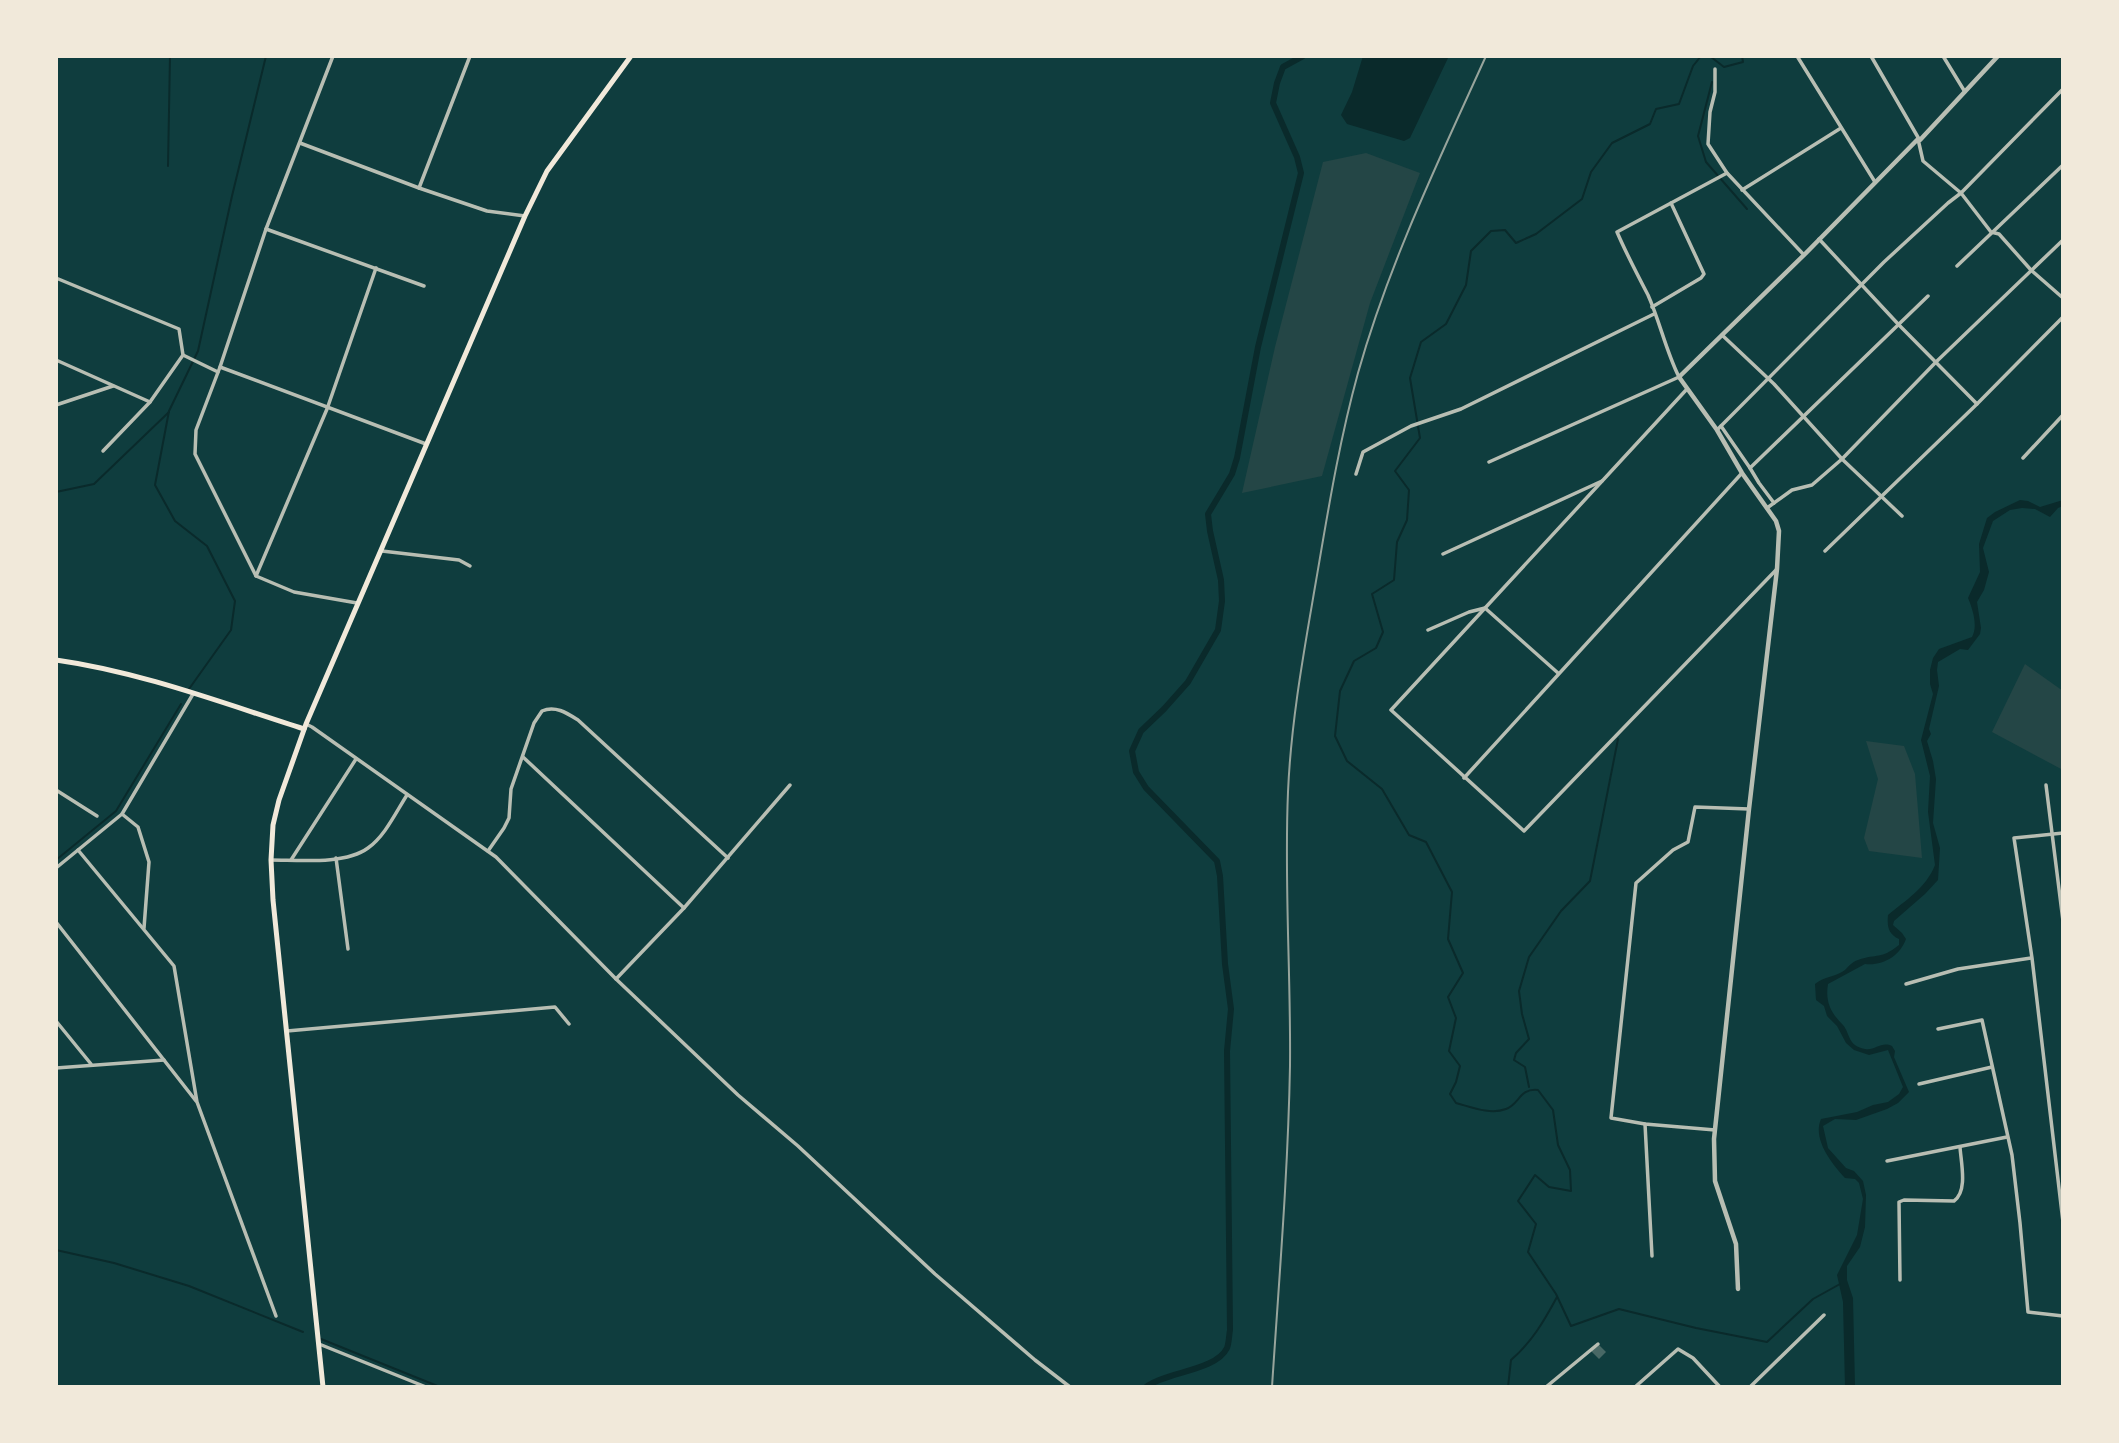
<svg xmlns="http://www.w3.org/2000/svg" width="2119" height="1443" viewBox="0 0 2119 1443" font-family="Inter,sans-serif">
  <rect width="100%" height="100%" fill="#0f3d3e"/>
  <g fill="#244646">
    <polygon points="1366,153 1420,173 1370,303 1322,476 1242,493 1275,347 1323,162"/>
    <polygon points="2025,664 2063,691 2063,770 1992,732"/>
    <polygon points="1866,741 1904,746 1915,774 1922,858 1869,851 1864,838 1878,779"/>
  </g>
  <g fill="#0a2a2b">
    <polygon points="1363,56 1449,56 1410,138 1404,141 1347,124 1341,115 1352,92"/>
    <path d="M2020 500 2028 501 2040 507 2063 500V506L2058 508 2050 517 2035 509 2022 508 2010 510 1993 521 1983 548 1989 572 1984 590 1977 602 1981 628 1980 634 1968 650 1960 649 1938 662 1937 670 1939 686 1929 729 1931 734 1927 741 1933 761 1936 779 1933 823 1940 848 1938 880 1925 894 1894 921 1893 925 1902 933 1906 939C1900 956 1883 966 1865 964L1828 984C1825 1002 1831 1013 1843 1025 1851 1035 1847 1045 1865 1049 1875 1051 1881 1041 1892 1046L1895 1051 1894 1057 1909 1092 1898 1103 1887 1109 1856 1120 1835 1119 1823 1126 1828 1148 1846 1168 1854 1171 1863 1181 1866 1195 1865 1227 1860 1247 1847 1266V1280L1853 1298 1855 1387H1845L1843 1302 1837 1275 1857 1235 1863 1199 1859 1183 1855 1179 1845 1178C1832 1164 1812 1139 1821 1119L1857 1112 1873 1105 1888 1102 1899 1094 1903 1087 1888 1050 1869 1055 1854 1050 1846 1043 1837 1026 1827 1016 1824 1006 1816 1000 1815 984C1824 976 1836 977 1845 970 1849 966 1852 962 1858 960 1878 953 1880 960 1899 945V939C1888 934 1887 926 1888 915 1906 900 1926 888 1935 865L1928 812 1930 776 1921 740 1933 694 1930 684V670L1933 658 1939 649 1972 637C1978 626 1973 610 1968 598L1980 572 1979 544 1987 518 1995 512Z"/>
  </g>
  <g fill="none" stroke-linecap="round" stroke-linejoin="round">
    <g stroke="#0a2a2b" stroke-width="2">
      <path d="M1701 56 1693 66 1679 104 1656 109 1650 124 1612 143 1591 172 1582 199 1536 234 1516 243 1505 230 1491 231 1471 251 1466 285 1446 324 1421 342 1410 378 1420 438 1395 471 1409 490 1407 520 1397 542 1394 580 1372 594 1383 632 1376 648 1354 661 1340 691 1335 736 1347 761 1382 789 1409 835 1426 842 1452 892 1448 939 1463 973 1448 997 1456 1018 1449 1051 1460 1066 1456 1082 1450 1094 1456 1103C1471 1107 1490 1115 1506 1109 1520 1104 1519 1088 1538 1090L1553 1110 1558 1145 1570 1170 1571 1191 1549 1187 1535 1175 1518 1201 1536 1224 1528 1252 1556 1294 1571 1326 1619 1309 1696 1328 1767 1342 1813 1299 1840 1284"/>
      <polyline points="1705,56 1711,57 1724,67 1743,62 1742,56"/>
      <polyline points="1712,82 1698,136 1706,162 1747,209"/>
      <polyline points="168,166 170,56"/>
      <polyline points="56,492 94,484 169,412"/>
      <polyline points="189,689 231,630 235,601 207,546 175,521 155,485 169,411 198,351 232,196 266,56"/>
      <polyline points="56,860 116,811 181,704"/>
      <polyline points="1529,1087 1525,1067 1514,1060 1516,1053 1529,1039 1522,1014 1519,991 1529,957 1561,911 1590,881 1618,739"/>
      <polyline points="56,1250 114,1263 189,1286 303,1332"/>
      <polyline points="321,1339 440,1387"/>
      <path d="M1508 1387 1511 1360C1532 1342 1544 1321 1557 1297"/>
    </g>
    <path stroke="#0a2a2b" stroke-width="6" d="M1146 1387C1165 1372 1216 1371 1227 1348 1229 1343 1229 1335 1230 1330L1227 1051 1231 1009 1225 964 1220 876 1217 861 1146 788 1136 772 1132 751 1141 731 1164 709 1188 682 1218 630 1222 601 1221 580 1210 531 1208 514 1232 474 1237 458 1258 347 1301 173 1297 157 1273 103 1277 83 1283 67 1303 56"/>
  </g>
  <polygon fill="#486865" points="1599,1345 1606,1352 1599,1359 1591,1351"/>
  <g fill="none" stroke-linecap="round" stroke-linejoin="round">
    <g stroke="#b8beb3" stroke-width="3.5">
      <polyline points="333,56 266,229 220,367 196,430 195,454 256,576 294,592 357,603"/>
      <polyline points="1797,56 1875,182"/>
      <polyline points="1871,56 1919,139"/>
      <polyline points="1943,56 1965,92"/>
      <polyline points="1715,69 1715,92 1710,112 1708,144 1727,173 1804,255"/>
      <polyline points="1918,139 1923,161 1961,193 1991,232 1999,234 2031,270 2063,298"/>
      <polyline points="300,143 419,188 487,211 525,216"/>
      <polyline points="419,188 470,56"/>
      <polyline points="1742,190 1841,128"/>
      <polyline points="266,229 424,286"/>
      <polyline points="1819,239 1899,325 1977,404"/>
      <polyline points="1957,266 2063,165"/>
      <polyline points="56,278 179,329 183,355 150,402 103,451"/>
      <polyline points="1652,307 1701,278 1704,274 1671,203"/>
      <polyline points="1722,335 1774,384 1842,459 1902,516"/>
      <polyline points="183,355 218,372"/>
      <polyline points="56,360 150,402"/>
      <polyline points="220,367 426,444"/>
      <polyline points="1687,389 1391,710 1524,831 1776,570"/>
      <polyline points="56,405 113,386"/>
      <polyline points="1721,426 1750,468 1928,296"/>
      <polyline points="1717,430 1884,262 1948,203 1961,193 2063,89"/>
      <polyline points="2023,458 2063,415"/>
      <path d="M1489 462 1679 377C1666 351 1660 322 1648 295 1637 274 1626 253 1617 232L1727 173"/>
      <polyline points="1750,468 1759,483 1774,503"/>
      <polyline points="1356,474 1363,452 1411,426 1461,409 1654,314"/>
      <polyline points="1767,508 1792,490 1812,485 1842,459 1936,362 2063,240"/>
      <polyline points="382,551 459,560 470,566"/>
      <polyline points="1825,551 1977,404 2063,317"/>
      <polyline points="1443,554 1602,481"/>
      <polyline points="256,576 327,409 376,268"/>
      <polyline points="1428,630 1469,612 1485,608 1558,673"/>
      <polyline points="306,724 312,727 496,857 616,979 738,1095 798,1146 935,1274 1035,1360 1070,1387"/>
      <polyline points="523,757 684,908"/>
      <polyline points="1464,778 1742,473"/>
      <polyline points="2046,785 2063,921"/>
      <polyline points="56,790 97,816"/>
      <polyline points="122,814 138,827 149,862 144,928"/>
      <polyline points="2063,833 2014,838 2032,958 2063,1222"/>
      <polyline points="78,850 174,966 197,1102 276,1316"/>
      <path d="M488 851 504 828 509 818 511 789 534 723 542 711C555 705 567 713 578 720L728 858"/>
      <polyline points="336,858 348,949"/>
      <path d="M271 860C298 860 345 865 368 848 385 836 396 812 407 795"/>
      <polyline points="291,860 356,759"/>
      <polyline points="56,868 122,814 193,694"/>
      <polyline points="56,922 196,1101"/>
      <polyline points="616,979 684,908 790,785"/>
      <polyline points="1906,984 1958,969 2031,958"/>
      <polyline points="56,1021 91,1064"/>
      <polyline points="1938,1029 1982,1020 2012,1155 2020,1223 2028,1312 2063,1316"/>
      <polyline points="287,1031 555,1007 569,1024"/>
      <polyline points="56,1068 164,1060"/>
      <polyline points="1919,1084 1992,1067"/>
      <polyline points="1645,1124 1652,1256"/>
      <polyline points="1715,1130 1645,1124 1611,1118 1636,883 1673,850 1688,842 1695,807 1749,809"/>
      <polyline points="1887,1161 2007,1137"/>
      <path d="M1900 1280 1899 1202 1904 1200 1954 1201C1968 1191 1961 1163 1960 1147"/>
      <polyline points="319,1344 426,1387"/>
      <polyline points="1546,1387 1598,1344"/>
      <polyline points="1635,1387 1678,1349 1693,1358 1720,1387"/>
      <polyline points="1750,1387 1824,1315"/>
    </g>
    <polyline stroke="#b8beb3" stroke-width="4.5" points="1738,1289 1736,1244 1715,1181 1714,1139 1749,809 1777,569 1779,531 1776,521 1742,473 1717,430 1679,377 1804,255 1918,139 1920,140 1998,56"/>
    <g stroke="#f1e9da" stroke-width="5">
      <path d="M56 660C141 672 222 703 304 729"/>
      <polyline points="323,1387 273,900 271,860 273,825 279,800 306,724 525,216 547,171 631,56"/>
    </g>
    <path stroke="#97a49c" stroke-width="2" d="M1272 1387C1279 1280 1288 1173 1290 1066 1291 974 1284 883 1288 792 1291 721 1304 651 1316 581 1328 511 1339 442 1358 373 1389 263 1439 160 1486 56"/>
  </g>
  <rect width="2119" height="1443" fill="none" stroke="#f1e9da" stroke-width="116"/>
</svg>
